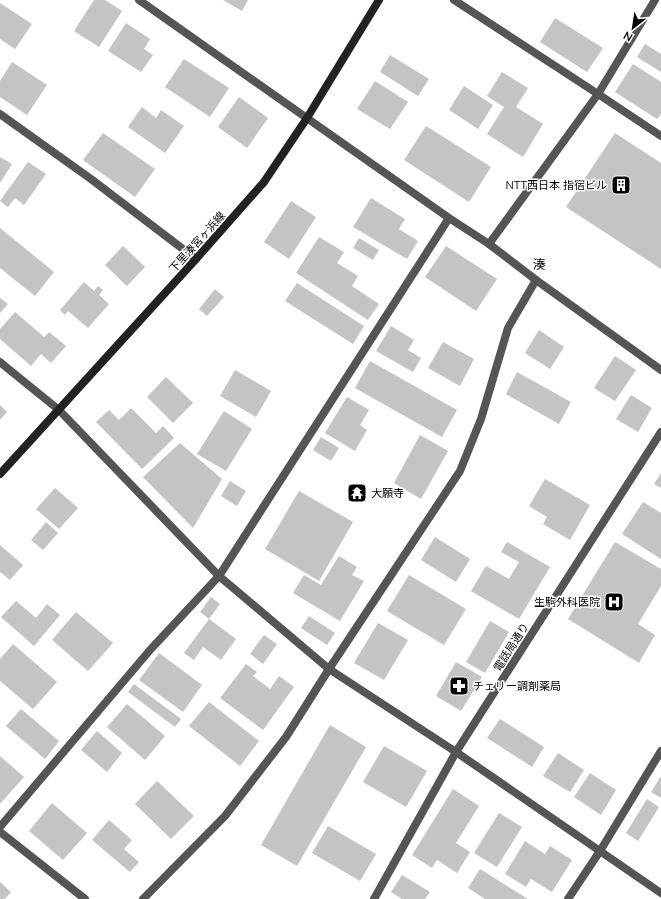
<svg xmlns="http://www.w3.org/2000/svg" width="661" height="899" viewBox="0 0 661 899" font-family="Mulish,'Noto Sans JP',sans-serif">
  <rect width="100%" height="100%" fill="#fff"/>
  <g fill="#c4c4c4">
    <polygon points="94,0 105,0 122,11 99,47 74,31"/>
    <polygon points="223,0 248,0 242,11"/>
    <polygon points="0,3 32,24 15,49 0,39"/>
    <polygon points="555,18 603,48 587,72 540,42"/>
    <polygon points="126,23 150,39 144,49 153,55 141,72 108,51"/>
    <polygon points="645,44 661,54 661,72 637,57"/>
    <polygon points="390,55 429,79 418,96 380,72"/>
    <polygon points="184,59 229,88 210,117 165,87"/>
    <polygon points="12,62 47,85 27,115 0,97 0,81"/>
    <polygon points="633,64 661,82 661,114 657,119 615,92"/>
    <polygon points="502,72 528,88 516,107 543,124 523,157 487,134 504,107 487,96"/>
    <polygon points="375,81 408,102 390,129 357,109"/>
    <polygon points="464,86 493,105 478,129 449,110"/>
    <polygon points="239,97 268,118 247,148 218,127"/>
    <polygon points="142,107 156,118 161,110 184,126 165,153 128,127"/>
    <polygon points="426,126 491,167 469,202 404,160"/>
    <polygon points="103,133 155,169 135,197 83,160"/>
    <polygon points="615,133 661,163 661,269 566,207"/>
    <polygon points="0,157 12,164 0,183"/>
    <polygon points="28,162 46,174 24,205 15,198 8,207 0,201"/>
    <polygon points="371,198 405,219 399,229 418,241 407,259 353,227"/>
    <polygon points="291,201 316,217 289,259 264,242"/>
    <polygon points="0,228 54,272 35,296 0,268"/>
    <polygon points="319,237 344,252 337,263 358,276 352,286 379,304 368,320 296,273"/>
    <polygon points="359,238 379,250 373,260 353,248"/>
    <polygon points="123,246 145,267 127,286 105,265"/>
    <polygon points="446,246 497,279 476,311 425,277"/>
    <polygon points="84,282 94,291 98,286 103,290 99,295 109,304 88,328 68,311 65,315 60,310"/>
    <polygon points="297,283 364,326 353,344 285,301"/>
    <polygon points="215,289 224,297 207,316 199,309"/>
    <polygon points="0,298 8,304 0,313"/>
    <polygon points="15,312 44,337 49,332 66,346 51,363 41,354 31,366 0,339 0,329"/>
    <polygon points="391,326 414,340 408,350 421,358 413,372 376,351"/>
    <polygon points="539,330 564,347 550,369 525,353"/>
    <polygon points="443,342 474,359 460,386 428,368"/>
    <polygon points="615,356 636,370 615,401 594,388"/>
    <polygon points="370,361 457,410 442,437 355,388"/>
    <polygon points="235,370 271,391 256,417 220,396"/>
    <polygon points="517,372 571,402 559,424 506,394"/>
    <polygon points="166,377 193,403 173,423 147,397"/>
    <polygon points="631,395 652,408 638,432 616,419"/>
    <polygon points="347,397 369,410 360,425 367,430 355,451 325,433"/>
    <polygon points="0,405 7,412 0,420"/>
    <polygon points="131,408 156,433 163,426 174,438 142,469 96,422 109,410 119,420"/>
    <polygon points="224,411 252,429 226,471 197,454"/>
    <polygon points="420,435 448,451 421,499 394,483"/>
    <polygon points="321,437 339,448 331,461 313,450"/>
    <polygon points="180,443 222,479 193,528 143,477"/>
    <polygon points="661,473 661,488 654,484"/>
    <polygon points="545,479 590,505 570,540 543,524 547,517 529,506"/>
    <polygon points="230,481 246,491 237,506 221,496"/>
    <polygon points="55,488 78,508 59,529 36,509"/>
    <polygon points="299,491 353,522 319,581 265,549"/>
    <polygon points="643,502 661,513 661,559 622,534"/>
    <polygon points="46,522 58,533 43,550 31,540"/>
    <polygon points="435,537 470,559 456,582 421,560"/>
    <polygon points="507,542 550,567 519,619 471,591 486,566 509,579 519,562 501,552"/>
    <polygon points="615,542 661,569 661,586 638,624 655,635 639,663 568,619"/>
    <polygon points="0,545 23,565 10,580 0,572"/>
    <polygon points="339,556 357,567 352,575 364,581 340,621 293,593 304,575 321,585"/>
    <polygon points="409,575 466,609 444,645 387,611"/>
    <polygon points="211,597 220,604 209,619 200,612"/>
    <polygon points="16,601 36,618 47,604 60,615 34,646 1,617"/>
    <polygon points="76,612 113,643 88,671 52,640"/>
    <polygon points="309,616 335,633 327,645 301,628"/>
    <polygon points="209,619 236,639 221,660 203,647 194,660 184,653"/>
    <polygon points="490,621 509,632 485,673 466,662"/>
    <polygon points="378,623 408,640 384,680 354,663"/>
    <polygon points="264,635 277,644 263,664 250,654"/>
    <polygon points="13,644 57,682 33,709 0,681 0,659"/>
    <polygon points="159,653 202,685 183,712 139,680"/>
    <polygon points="456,662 482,677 461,711 436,696"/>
    <polygon points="246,664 257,672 253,676 270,689 279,676 294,687 263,730 220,698"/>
    <polygon points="134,684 181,719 175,727 128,692"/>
    <polygon points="209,702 259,741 240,766 189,726"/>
    <polygon points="127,704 165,736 145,760 107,727"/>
    <polygon points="21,709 59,741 45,759 6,726"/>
    <polygon points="500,719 544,747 532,767 487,738"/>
    <polygon points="330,725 366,747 297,866 261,845"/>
    <polygon points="97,731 122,753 107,772 81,750"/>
    <polygon points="384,746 427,771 406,807 363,782"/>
    <polygon points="558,753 584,770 570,792 543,776"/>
    <polygon points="0,756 24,777 0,804"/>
    <polygon points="590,773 616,790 601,815 574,797"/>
    <polygon points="661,776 661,798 651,792"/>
    <polygon points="157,781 194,816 171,839 135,804"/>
    <polygon points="453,789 479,806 456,843 470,852 457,873 437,860 432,868 412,855"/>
    <polygon points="647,799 659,807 638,841 626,833"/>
    <polygon points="52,803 87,833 63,860 29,831"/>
    <polygon points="499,813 522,827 497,867 474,853"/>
    <polygon points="109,820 132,840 124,849 139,862 130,872 92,840"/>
    <polygon points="328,826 376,854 360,881 312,853"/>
    <polygon points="525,841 545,854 550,846 572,860 552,892 531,879 526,887 505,874"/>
    <polygon points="480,869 528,899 485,899 468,888"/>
    <polygon points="402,875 430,892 425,899 402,899 391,892"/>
    <polygon points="0,882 11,892 5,899 0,899"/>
  </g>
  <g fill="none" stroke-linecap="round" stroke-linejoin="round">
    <g stroke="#555" stroke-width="8">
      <polyline points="139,0 449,218 489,244 536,280 661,370"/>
      <polyline points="454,0 598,94 661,136"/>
      <polyline points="0,114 91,179 196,259"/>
      <polyline points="489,244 598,94 655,0"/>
      <polyline points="0,362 59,410 219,576 329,669 456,752 661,893"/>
      <polyline points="0,827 150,650 219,576 449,218"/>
      <polyline points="0,832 85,899"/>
      <polyline points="143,899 225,816 286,737 329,669 460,471 481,419 508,328 536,280"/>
      <polyline points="374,899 456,752 661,432"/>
      <polyline points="568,899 600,851 661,751"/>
    </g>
    <polyline stroke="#222" stroke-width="8" points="0,474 196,259 264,182 307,118 379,0"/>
  </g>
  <defs>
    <g id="building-square" transform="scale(1)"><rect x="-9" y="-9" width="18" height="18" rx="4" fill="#000" stroke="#fff"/><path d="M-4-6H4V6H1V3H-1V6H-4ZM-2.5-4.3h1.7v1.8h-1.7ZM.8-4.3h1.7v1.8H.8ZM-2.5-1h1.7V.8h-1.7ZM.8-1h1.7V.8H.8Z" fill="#fff"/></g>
    <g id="temple-square" transform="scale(1)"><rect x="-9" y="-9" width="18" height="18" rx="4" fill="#000" stroke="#fff"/><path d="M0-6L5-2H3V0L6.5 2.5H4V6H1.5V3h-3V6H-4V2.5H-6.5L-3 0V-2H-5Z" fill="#fff"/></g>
    <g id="hospital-square" transform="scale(1)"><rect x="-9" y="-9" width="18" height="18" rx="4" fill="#000" stroke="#fff"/><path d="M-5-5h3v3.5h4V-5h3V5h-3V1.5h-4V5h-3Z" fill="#fff"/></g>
    <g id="pharmacy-square" transform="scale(1)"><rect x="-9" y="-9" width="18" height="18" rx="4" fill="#000" stroke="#fff"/><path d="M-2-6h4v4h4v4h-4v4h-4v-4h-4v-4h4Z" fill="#fff"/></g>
  </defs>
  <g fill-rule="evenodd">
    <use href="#building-square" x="621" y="185"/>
    <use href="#temple-square" x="357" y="493"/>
    <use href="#hospital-square" x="614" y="602"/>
    <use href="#pharmacy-square" x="459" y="686"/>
  </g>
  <g text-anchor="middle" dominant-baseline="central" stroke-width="3" stroke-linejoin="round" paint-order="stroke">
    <g font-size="11" fill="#000" stroke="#fff" text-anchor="end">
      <text x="607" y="185">NTT西日本 指宿ビル</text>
      <text x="371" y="493" text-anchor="start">大願寺</text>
      <text x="600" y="602">生駒外科医院</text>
      <text x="473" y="686" text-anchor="start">チェリー調剤薬局</text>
    </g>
    <g font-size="11" fill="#000" stroke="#fff">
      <text transform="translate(197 242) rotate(-48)">下里湊宮ヶ浜線</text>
      <text transform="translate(511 647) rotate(-57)">電話局通り</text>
    </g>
    <g font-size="13" fill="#000" stroke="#fff">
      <text x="539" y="264">湊</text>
    </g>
  </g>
  <g transform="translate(633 28) rotate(210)" stroke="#ffffff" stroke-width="3" paint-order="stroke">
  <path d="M0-3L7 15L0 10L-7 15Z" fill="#000000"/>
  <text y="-6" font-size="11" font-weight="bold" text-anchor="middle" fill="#000000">N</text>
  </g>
</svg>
